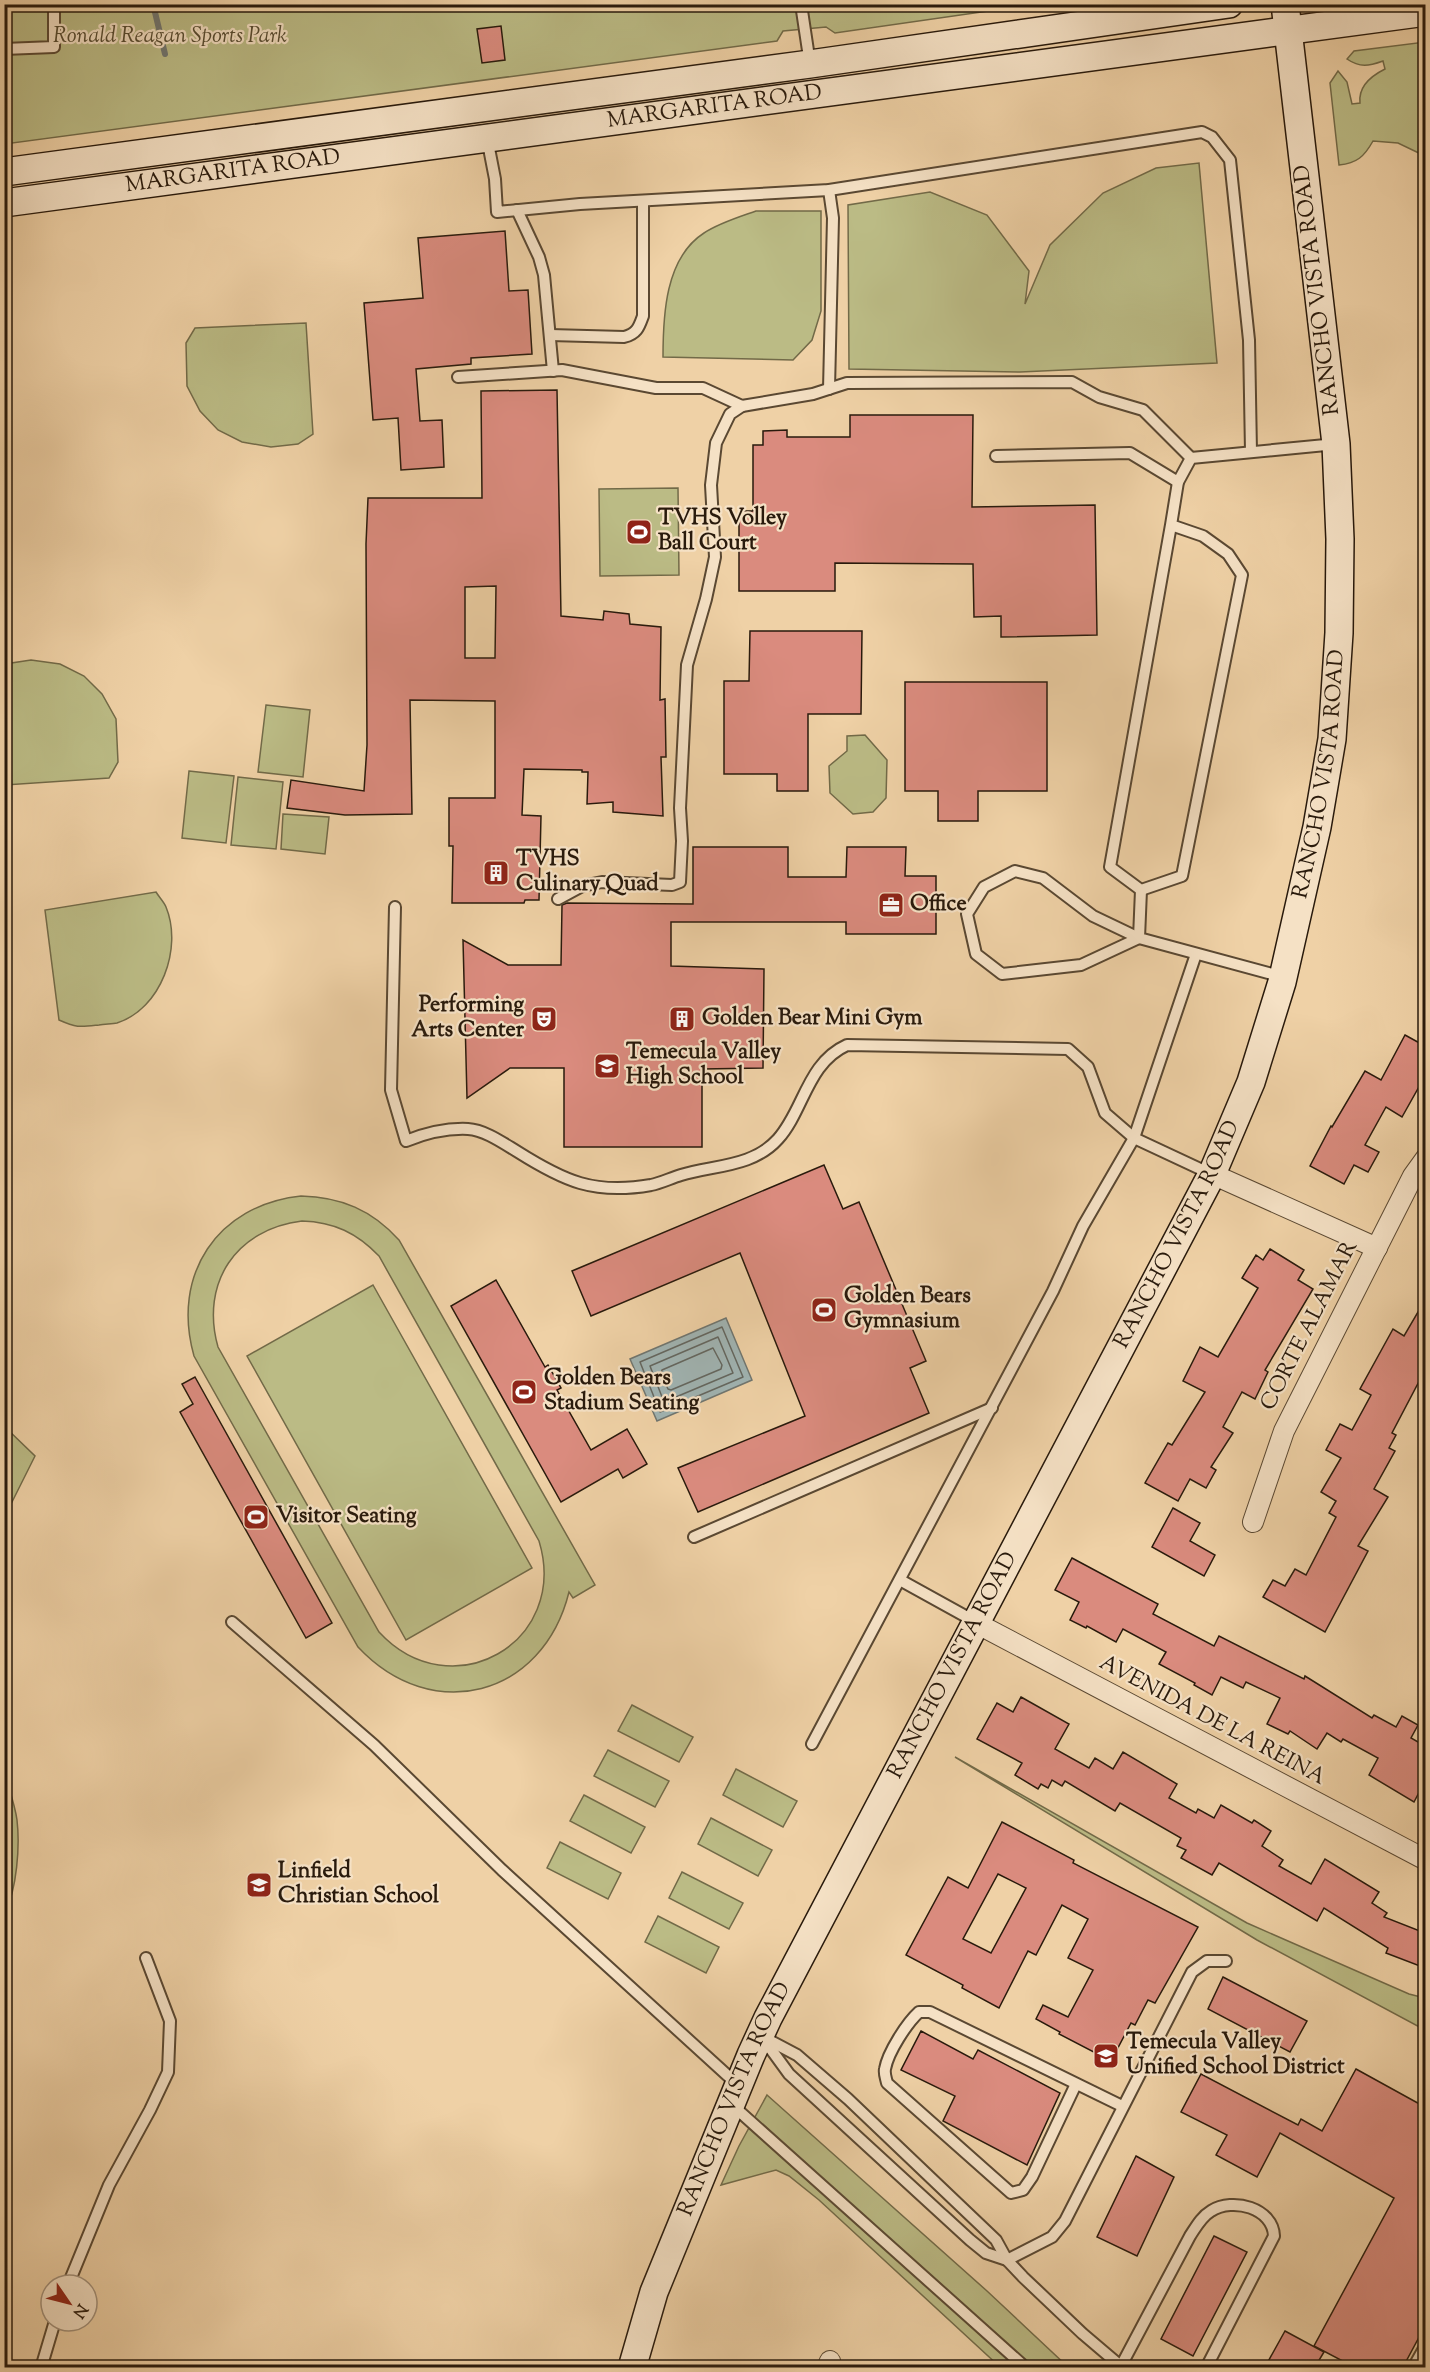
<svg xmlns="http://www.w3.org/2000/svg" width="1430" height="2372" viewBox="0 0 1430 2372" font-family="'Sorts Mill Goudy',serif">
  <rect width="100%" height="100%" fill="#efd1a6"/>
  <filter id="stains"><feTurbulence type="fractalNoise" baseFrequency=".00333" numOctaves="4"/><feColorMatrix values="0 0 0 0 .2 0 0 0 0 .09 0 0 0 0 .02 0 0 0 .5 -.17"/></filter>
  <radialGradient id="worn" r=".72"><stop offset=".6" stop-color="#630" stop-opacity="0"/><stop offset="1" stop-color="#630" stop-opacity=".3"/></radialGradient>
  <g fill="#bbbb85" stroke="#726a48" stroke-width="1.5" fill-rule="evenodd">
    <polygon points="4,5 1030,5 835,33 826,27 783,31 777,41 5,144"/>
    <path d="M1425 42V156L1398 143 1373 141C1364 157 1357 163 1339 165L1330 83 1338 71 1347 82 1352 104 1360 103C1358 86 1371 76 1385 69L1383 61C1369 66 1360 68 1347 59L1354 51Z"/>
    <polygon points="1199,163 1217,363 1020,372 849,369 848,205 930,192 987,215 1029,271 1025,304 1050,245 1103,193 1156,168"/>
    <path d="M756 211H821V311L812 340 793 360 663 357C663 316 665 258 704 233 719 223 739 217 756 211Z"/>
    <polygon points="306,323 313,434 298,444 271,447 242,442 218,430 200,411 187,386 186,343 195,328"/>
    <polygon points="678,488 679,575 600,576 599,489"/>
    <polygon points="31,660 60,664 84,676 102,694 116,719 118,762 109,778 5,785 5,664"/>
    <polygon points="266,705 310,710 303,777 258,772"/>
    <polygon points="865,735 887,760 886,798 873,812 853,814 830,793 829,766 847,751 847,736"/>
    <polygon points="189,771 234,776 226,843 182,838"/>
    <polygon points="238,777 283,782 276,849 231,845"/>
    <polygon points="283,814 329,817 325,854 281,849"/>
    <path d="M156 892C159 897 164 902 166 907 183 948 161 1009 117 1023 112 1024 105 1024 99 1025 80 1027 77 1028 59 1020L45 910Z"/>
    <path d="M301 1196C341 1197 372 1210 399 1240L595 1585 573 1598 569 1592C543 1697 432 1726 358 1647L194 1356C171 1275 217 1205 301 1196ZM302 1221C334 1222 357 1233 379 1256L539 1541C570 1643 451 1710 379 1632L218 1347C200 1283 236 1229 302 1221Z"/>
    <polygon points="373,1285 532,1568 406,1640 247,1356"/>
    <polygon points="5,1427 35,1456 5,1516"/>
    <polygon points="632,1705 693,1737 679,1762 618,1731"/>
    <polygon points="608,1750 669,1781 655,1807 594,1776"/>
    <polygon points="955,1757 1247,1923 1409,1994 1425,1998 1425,2030 1257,1940"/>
    <polygon points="736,1769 797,1801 783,1827 723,1795"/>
    <path d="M5 1775C9 1789 15 1805 17 1820 20 1846 17 1889 5 1912Z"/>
    <polygon points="584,1795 645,1827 631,1853 570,1821"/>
    <polygon points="711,1818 772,1850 758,1876 698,1844"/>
    <polygon points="560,1842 621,1873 608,1899 547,1868"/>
    <polygon points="682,1872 743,1903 729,1929 669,1898"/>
    <polygon points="658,1916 719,1947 706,1973 645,1942"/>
    <polygon points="767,2095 987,2291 1068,2367 1000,2367 819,2200 789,2176 776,2170 721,2185 739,2146"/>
  </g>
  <polygon fill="#a0b4b3" stroke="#707670" stroke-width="1.5" points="726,1318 752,1380 657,1421 630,1359"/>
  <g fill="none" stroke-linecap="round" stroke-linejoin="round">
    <g stroke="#646760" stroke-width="1.5">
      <polygon points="722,1327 743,1377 660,1412 640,1362"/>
      <polygon points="718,1337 733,1373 664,1402 650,1366"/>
      <polygon points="713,1348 722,1365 721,1369 671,1390 668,1389 661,1374 662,1370"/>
    </g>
    <polyline stroke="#707670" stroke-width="6" points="153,4 165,54"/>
  </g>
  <g fill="#da8b7e" stroke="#291a0c" stroke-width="1.5" fill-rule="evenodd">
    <polygon points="501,26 505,60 482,63 477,29"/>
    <polygon points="505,231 509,291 528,290 532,354 471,358 471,364 416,369 420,421 442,420 444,467 401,470 398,418 373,420 364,303 423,298 418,238"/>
    <path d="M557 390 561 616 603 620 604 611 629 614 630 624 661 627 660 700 665 699 666 757H661L663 816 613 812V802L587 804 588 772H582V770L524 769 522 815 541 816 539 900H525L524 903H452L453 846H449V798H495V701L410 700 412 814 345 815 287 808 291 780 364 791 367 745 366 544 368 498H482L481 391ZM496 586 495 658H465V587Z"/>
    <polygon points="850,415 973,415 972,507 1095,505 1097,635 1001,637 1001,616 974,617 973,564 835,563 835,591 739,591 739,511 753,511 753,445 763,445 763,431 787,430 787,437 850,437"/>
    <polygon points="750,631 862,631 861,714 808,714 808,791 777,791 777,774 724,774 724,681 749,681"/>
    <polygon points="905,682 1047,682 1047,791 978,791 978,821 938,821 938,791 905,791"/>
    <polygon points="693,847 788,847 788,877 846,877 847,847 906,847 905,876 936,876 936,934 846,934 846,922 671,922 671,966 764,969 763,1068 702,1069 702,1147 564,1147 564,1068 510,1068 467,1098 463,940 508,965 561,965 562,905 567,903 693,904"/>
    <polygon points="1405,1035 1425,1046 1425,1076 1402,1117 1386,1107 1365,1145 1379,1152 1368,1172 1354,1165 1344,1184 1310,1166 1331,1126 1332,1127 1365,1071 1381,1080"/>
    <polygon points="824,1165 843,1209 859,1202 926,1361 910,1368 929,1413 698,1512 678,1468 805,1416 740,1253 591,1316 572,1271"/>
    <polygon points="1270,1249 1304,1270 1298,1280 1313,1289 1265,1370 1268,1372 1255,1399 1242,1392 1223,1427 1233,1433 1211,1467 1216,1470 1206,1488 1190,1479 1178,1501 1145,1483 1168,1443 1172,1445 1205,1392 1183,1381 1200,1347 1218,1357 1258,1288 1242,1278 1256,1255 1263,1260"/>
    <polygon points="496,1280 545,1367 548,1365 561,1388 557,1390 591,1450 627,1429 647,1464 623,1478 618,1469 561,1502 451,1306"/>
    <polygon points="1425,1300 1425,1370 1392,1433 1396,1435 1389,1448 1395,1451 1374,1489 1388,1497 1358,1546 1368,1551 1325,1632 1263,1597 1273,1580 1285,1586 1295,1569 1306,1575 1336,1517 1329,1513 1336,1501 1321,1492 1341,1458 1326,1450 1340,1424 1352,1430 1371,1395 1360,1389 1393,1329 1404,1336"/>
    <polygon points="195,1377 332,1623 306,1638 180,1412 193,1404 182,1384"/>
    <polygon points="1173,1508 1200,1523 1190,1541 1215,1555 1204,1576 1152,1547"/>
    <polygon points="1072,1558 1158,1604 1153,1614 1214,1646 1219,1636 1304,1679 1305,1676 1372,1718 1374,1715 1396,1727 1402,1716 1418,1725 1411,1738 1425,1746 1425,1781 1414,1802 1369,1775 1378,1758 1343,1739 1341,1742 1327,1733 1317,1749 1290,1731 1288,1734 1267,1724 1280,1698 1246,1682 1243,1688 1221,1677 1212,1695 1194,1685 1195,1683 1159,1664 1166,1652 1123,1629 1116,1642 1087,1626 1086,1628 1070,1620 1079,1602 1055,1590"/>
    <polygon points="1021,1697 1069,1724 1055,1749 1089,1768 1095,1758 1113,1769 1123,1752 1177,1784 1169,1798 1196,1813 1198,1809 1214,1818 1221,1805 1252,1823 1254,1820 1271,1831 1262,1846 1283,1860 1279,1866 1311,1884 1325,1859 1379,1892 1372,1903 1387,1913 1384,1917 1425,1933 1425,1968 1386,1953 1388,1948 1324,1908 1317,1921 1219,1863 1212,1875 1181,1858 1186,1850 1177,1846 1181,1838 1120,1803 1115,1811 1065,1781 1062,1786 1052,1780 1048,1788 1041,1784 1038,1789 1015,1775 1022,1763 977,1739 997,1703 1013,1712"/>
    <path d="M1002 1822 1074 1860 1073 1863 1198 1927 1155 2003 1148 2000 1135 2025 1131 2023 1111 2061 1059 2034 1060 2032 1036 2019 1043 2005 1068 2017 1093 1970 1068 1958 1088 1919 1062 1905 1036 1955 1028 1951 999 2008 962 1988 963 1985 906 1955 948 1877 968 1888ZM998 1874 1026 1888 991 1953 963 1939Z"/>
    <polygon points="1223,1977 1307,2021 1290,2052 1208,2009"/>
    <polygon points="921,2031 973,2059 978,2050 1060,2093 1027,2165 943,2121 955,2096 901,2070"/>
    <polygon points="1356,2069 1425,2107 1425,2326 1403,2367 1354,2367 1314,2346 1394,2198 1280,2133 1257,2177 1216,2155 1227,2135 1181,2112 1201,2074 1298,2125 1301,2119 1322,2131"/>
    <polygon points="1136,2156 1174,2177 1137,2256 1097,2237"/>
    <polygon points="1214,2236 1247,2252 1193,2356 1161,2339"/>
    <polygon points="1285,2331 1324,2352 1315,2367 1265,2367"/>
  </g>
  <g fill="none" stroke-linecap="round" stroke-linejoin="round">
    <g stroke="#5a4832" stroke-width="14">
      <g id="service">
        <polyline points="801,4 810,64"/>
        <polyline points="4,49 54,47 54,4"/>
        <polyline points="487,138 495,179 497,212 580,204 829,190 1202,132 1212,137 1230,160 1249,340 1251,452"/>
        <polyline points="517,210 539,257 544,275 553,371"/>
        <path d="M550 335 624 337C637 334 639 327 643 316V201"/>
        <polyline points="458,377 562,370 656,388 703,388 742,406 813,394 847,383 1072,382 1099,397 1143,410 1191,458"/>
        <polyline points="829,389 833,218 829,190"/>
        <polyline points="996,456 1130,453 1178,482"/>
        <polyline points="1171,525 1203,536 1228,554 1242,575 1182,876 1141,890 1110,867 1171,525 1178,482 1191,458 1336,444"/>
        <polygon points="1015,871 1043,878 1093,916 1139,938 1081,965 1002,974 976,954 967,914 984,887"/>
        <polyline points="1141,890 1139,938 1283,977"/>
        <polyline points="558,899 582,886 602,882 672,885 680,882 682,841 680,808 687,665 706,599 715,557 711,485 716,443 730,414 742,406"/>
        <path d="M395 907 391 1090 406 1141C426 1133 447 1128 468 1129 485 1130 503 1143 518 1152 564 1181 594 1195 651 1185 661 1183 671 1178 681 1175 715 1165 753 1167 778 1139 804 1110 807 1063 847 1045L1068 1049 1088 1067 1105 1113 1134 1138 1211 1174"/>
        <polyline points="694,1537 992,1408"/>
        <polyline points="900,1580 976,1622"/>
        <polyline points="232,1622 374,1745 502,1870 738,2085"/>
        <polyline points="812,1744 1053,1291 1083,1226 1134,1138 1196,954"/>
        <polyline points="762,2037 789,2074 970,2240 986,2253 1007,2260 1052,2237 1065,2221 1192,1972 1207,1961 1226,1961"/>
        <polyline points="763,2037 797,2055 848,2099 996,2240 1007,2260 1023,2277 1083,2334 1123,2368"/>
        <path d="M1076 2084 1032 2177 1023 2190 1011 2193 887 2083C886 2078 884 2074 885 2069 888 2052 907 2023 919 2012H930L1122 2106"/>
        <polyline points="731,2104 1026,2368"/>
        <polyline points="68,2285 109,2185 150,2110 168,2072 170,2021 146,1958"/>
        <path d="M1121 2366 1190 2236C1196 2227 1201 2217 1211 2211 1233 2197 1273 2208 1274 2236L1206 2368"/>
        <polyline points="41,2368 55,2321"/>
        <polyline points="1413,2368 1426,2345"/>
      </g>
    </g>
    <g stroke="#5a4832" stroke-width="22">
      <g id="minor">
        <polyline points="1212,1174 1377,1248"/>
        <polyline points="1253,1522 1284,1431 1413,1176 1426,1158"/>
        <polyline points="976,1623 1426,1860"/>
        <polyline points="827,2368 830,2361"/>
      </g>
    </g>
    <g stroke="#291a0c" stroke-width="30">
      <g id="secondary">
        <polyline points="4,172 810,64 1229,4"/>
        <path id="s1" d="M4 203 1426 12"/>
        <path id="s2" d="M632 2368 654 2292 751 2055 768 2018 1212 1174 1251 1082 1282 982 1317 827 1332 739 1339 633 1340 539 1336 444 1285 4"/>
      </g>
    </g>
    <use href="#service" stroke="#f5e1c5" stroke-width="10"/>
    <use href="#minor" stroke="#f5e1c5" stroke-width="20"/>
    <use href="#secondary" stroke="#f5e1c5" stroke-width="27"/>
  </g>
  <defs>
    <g id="stadium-square" transform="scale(1.35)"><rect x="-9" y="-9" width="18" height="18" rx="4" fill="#8f2418" stroke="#f5e1c5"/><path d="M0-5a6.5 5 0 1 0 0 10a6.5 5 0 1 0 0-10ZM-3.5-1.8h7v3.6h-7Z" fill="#fff"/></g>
    <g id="building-square" transform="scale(1.35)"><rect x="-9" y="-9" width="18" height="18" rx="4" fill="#8f2418" stroke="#f5e1c5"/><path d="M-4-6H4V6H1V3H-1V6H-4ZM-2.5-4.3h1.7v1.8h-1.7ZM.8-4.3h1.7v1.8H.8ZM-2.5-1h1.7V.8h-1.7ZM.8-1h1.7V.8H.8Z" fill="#fff"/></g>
    <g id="office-square" transform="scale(1.35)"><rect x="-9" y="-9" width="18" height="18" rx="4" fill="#8f2418" stroke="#f5e1c5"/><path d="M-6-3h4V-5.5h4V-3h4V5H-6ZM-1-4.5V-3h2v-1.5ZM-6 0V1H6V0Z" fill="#fff"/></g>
    <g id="theatre-square" transform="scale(1.35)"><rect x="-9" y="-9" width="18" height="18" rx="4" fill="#8f2418" stroke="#f5e1c5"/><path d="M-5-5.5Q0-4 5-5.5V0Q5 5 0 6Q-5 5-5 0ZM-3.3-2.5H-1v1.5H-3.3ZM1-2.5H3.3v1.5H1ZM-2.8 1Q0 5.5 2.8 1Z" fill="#fff"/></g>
    <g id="school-square" transform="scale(1.35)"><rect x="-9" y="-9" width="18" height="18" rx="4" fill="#8f2418" stroke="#f5e1c5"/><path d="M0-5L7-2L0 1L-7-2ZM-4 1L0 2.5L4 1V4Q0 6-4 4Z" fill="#fff"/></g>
  </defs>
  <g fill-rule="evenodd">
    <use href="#stadium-square" x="639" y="532"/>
    <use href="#building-square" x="496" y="873"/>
    <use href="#office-square" x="891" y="905"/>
    <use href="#theatre-square" x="544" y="1019"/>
    <use href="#building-square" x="682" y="1019"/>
    <use href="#school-square" x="607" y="1066"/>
    <use href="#stadium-square" x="824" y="1310"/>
    <use href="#stadium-square" x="524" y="1392"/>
    <use href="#stadium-square" x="256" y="1517"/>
    <use href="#school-square" x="259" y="1885"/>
    <use href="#school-square" x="1106" y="2056"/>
  </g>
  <g text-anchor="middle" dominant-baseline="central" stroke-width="4.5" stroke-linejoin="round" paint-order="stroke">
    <g font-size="22" font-style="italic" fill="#554a30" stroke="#f5e1c5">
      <text x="170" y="37">Ronald Reagan Sports Park</text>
    </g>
    <g font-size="22" fill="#291a0c" stroke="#f5e1c5">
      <text stroke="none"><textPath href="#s1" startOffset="717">MARGARITA ROAD</textPath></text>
      <text stroke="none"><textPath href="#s1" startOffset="231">MARGARITA ROAD</textPath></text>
      <text transform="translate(1318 290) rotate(-97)">RANCHO VISTA ROAD</text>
      <text stroke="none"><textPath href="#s2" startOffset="1746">RANCHO VISTA ROAD</textPath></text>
      <text stroke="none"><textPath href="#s2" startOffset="1260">RANCHO VISTA ROAD</textPath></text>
      <text transform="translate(1310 1326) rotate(-63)">CORTE ALAMAR</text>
      <text stroke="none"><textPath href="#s2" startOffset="774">RANCHO VISTA ROAD</textPath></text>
      <text transform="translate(1212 1721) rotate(28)">AVENIDA DE LA REINA</text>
      <text stroke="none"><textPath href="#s2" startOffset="288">RANCHO VISTA ROAD</textPath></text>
    </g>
    <g font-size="22" font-weight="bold" fill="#291a0c" stroke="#f5e1c5" text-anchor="start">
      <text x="658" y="519">TVHS Volley<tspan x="658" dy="25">Ball Court</tspan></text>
      <text x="516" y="860">TVHS<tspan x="516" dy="25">Culinary Quad</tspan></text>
      <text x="910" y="905">Office</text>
      <text x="524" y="1006" text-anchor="end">Performing<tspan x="524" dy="25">Arts Center</tspan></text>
      <text x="702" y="1019">Golden Bear Mini Gym</text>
      <text x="626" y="1053">Temecula Valley<tspan x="626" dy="25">High School</tspan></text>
      <text x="844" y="1297">Golden Bears<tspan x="844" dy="25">Gymnasium</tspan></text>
      <text x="544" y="1379">Golden Bears<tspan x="544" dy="25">Stadium Seating</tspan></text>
      <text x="276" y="1517">Visitor Seating</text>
      <text x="278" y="1872">Linfield<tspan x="278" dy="25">Christian School</tspan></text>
      <text x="1126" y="2043">Temecula Valley<tspan x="1126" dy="25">Unified School District</tspan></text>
    </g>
  </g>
  <rect width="1430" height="2372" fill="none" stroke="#efd1a6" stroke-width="24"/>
  <rect x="6" y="6" width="1418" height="2360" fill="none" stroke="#291a0c" stroke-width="3"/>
  <rect x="12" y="12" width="1406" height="2348" fill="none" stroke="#291a0c" stroke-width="1.5"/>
  <g transform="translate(69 2303) rotate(125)"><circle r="28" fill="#f5e1c5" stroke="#a3917b" stroke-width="1.5"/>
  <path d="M0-4.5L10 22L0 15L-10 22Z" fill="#8f2418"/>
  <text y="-9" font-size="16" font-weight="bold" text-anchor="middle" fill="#291a0c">N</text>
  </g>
  <rect width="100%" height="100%" filter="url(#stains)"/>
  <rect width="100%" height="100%" fill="url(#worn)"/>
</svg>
